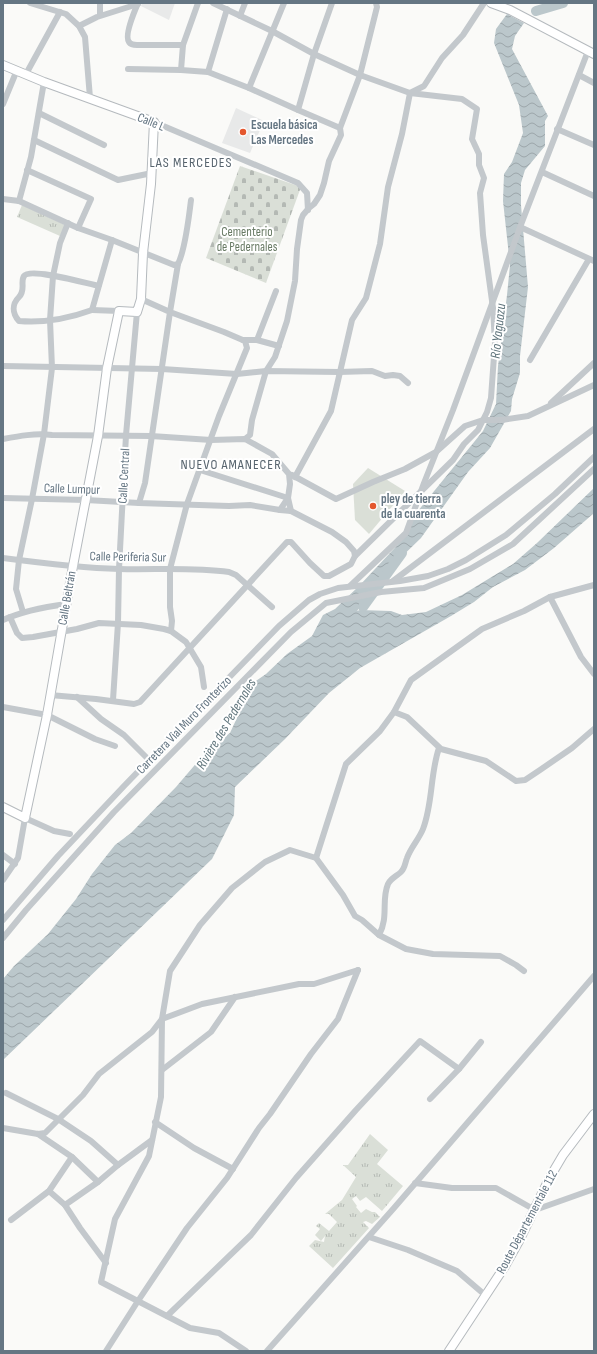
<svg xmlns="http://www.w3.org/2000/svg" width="597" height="1354" viewBox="0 0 597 1354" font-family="'Sofia Sans Condensed',sans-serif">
  <defs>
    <pattern id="cemetery-stones" width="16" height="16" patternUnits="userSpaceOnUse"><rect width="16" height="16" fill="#dadfd7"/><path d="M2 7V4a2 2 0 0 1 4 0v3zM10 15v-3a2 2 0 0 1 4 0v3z" fill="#b4b9b4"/></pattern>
    <pattern id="park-tufts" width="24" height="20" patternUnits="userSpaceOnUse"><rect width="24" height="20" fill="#dadfd7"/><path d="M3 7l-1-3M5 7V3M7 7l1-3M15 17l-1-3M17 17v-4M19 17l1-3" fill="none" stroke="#b4b9b4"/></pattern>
    <pattern id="water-waves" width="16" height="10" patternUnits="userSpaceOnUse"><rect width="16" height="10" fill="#bbc7cb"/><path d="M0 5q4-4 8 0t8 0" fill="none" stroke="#9ca6aa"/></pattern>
  </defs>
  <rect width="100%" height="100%" fill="#fafaf8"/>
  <g fill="#e8e9e9">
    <polygon points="142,3 175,3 169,20 141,6"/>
    <polygon points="236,108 264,121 250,153 222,143"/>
  </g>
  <polygon fill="#dadfd7" points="368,468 405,491 369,534 355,520 353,484"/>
  <polygon fill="url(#cemetery-stones)" points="240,166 301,187 266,283 206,258"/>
  <g fill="url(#park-tufts)">
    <polygon points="22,205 65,225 60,236 17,217"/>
    <polygon points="370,1134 388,1150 377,1164 403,1186 382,1211 366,1197 360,1201 356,1196 352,1199 357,1206 356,1207 361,1213 366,1209 372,1212 375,1212 380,1217 372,1224 366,1221 363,1222 369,1228 333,1268 309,1246 315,1240 324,1242 325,1236 321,1241 315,1235 320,1229 316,1226 319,1223 329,1231 337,1222 329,1214 325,1214 342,1200 356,1177 343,1165 348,1165"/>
  </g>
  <polygon fill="url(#water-waves)" points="507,14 524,23 515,36 512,49 548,116 545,121 545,146 525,170 521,183 521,205 528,287 520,356 520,373 512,399 511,411 490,448 468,472 421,538 389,569 357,611 360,610 391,611 402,615 426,612 462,595 513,564 537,543 594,488 594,513 554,548 525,570 493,587 474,602 451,616 360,668 329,693 285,739 235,787 234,815 212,859 3,1060 3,979 14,966 48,934 76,899 92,874 115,845 131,833 176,787 211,746 230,733 253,683 266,674 287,654 312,636 323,615 335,609 360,585 404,538 413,517 483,431 496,404 498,366 507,295 510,265 503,201 504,174 512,162 523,133 519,105 494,43 496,29"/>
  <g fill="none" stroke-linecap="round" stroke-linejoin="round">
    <g stroke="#bbc7cb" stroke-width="10">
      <polyline points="536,11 563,3"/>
      <polyline points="363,607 402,553"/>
    </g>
    <g stroke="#b5babe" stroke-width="10">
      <g id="major">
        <polyline points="491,3 510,10 594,54"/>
        <polyline points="3,65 44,82 154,122 151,184 143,253 141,299 137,312 119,311 107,368 98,436 73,566 47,715 25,818 3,807"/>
        <polyline points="449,1351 505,1266 519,1241 550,1177 563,1155 594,1114"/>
      </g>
    </g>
    <g stroke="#c3c8cc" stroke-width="6">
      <polyline points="30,3 66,14 79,26 85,37 90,98"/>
      <polyline points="100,3 100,15"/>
      <path d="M138 3C135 10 124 36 129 42 131 45 134 45 137 45H183L198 3"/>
      <polyline points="213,3 272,31 314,54 360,75 410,93 462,99 477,109 472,139 479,154 479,165 484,178 480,193 483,235 493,308 495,343 493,370 491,398 487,412 478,430 464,444 453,460 355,556"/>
      <polyline points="332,3 314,54 298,110 340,128"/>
      <polyline points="227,9 208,72 249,88 298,110"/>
      <polyline points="240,16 245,3"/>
      <polyline points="79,26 97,17 138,4"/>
      <polyline points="128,69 181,70 208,72"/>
      <polyline points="181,70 183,45"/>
      <polyline points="26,74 60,12"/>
      <polyline points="579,75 594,83"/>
      <polyline points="249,88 284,3"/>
      <polyline points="3,104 17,70"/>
      <polyline points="39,113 104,145"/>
      <polyline points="154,122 298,183 307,193 308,210"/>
      <polyline points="557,129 594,145"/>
      <polyline points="34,140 118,180 152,173"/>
      <polyline points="27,170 91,199 78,228"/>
      <polyline points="542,172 594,196"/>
      <path d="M3 199 19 201 78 228 112 240 174 265 178 264C185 250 189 217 191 200"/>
      <polyline points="19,201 31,157 44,82"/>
      <polyline points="520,227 594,261"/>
      <path d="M99 286C88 284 30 267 24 276 20 282 26 290 19 297 12 304 12 313 19 321 43 323 70 318 92 310L112 240"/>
      <polyline points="92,310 119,311"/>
      <polyline points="243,340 257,340 279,346"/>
      <polyline points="257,340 276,291"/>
      <polyline points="530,360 589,259"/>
      <polyline points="3,366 162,369 237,374 266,371 339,372 372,371 385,376 393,375 400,376 408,383"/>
      <polyline points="551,403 594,363"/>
      <path d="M3 439C19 436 35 433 52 435L151 436 211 440 245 439 272 454 289 474 290 484 288 498 280 510 250 505 229 506 139 503 86 500 3 498"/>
      <polyline points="245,439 250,435 252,420 266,371 275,357 287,321 295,281 297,249 301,220 303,215 309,208 314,204 320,195 324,183 329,161 341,135 340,128 360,75 377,7 376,3"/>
      <polyline points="200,470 288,498 291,511"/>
      <polyline points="292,475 336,499 373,482 405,469 436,452 465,426 483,420 502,420 528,416 594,385"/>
      <polyline points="295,477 331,411 352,320 366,298 380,244 388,187 402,134 410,93 424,86 442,58 463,35 484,3"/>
      <polyline points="139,503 145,483 170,312 141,299"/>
      <path d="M3 558C41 563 80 568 119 569 155 570 193 567 229 572L236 575 272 607"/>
      <polyline points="393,581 594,429"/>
      <polyline points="350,586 406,533 424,483 453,410 522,222 588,51"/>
      <polyline points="550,597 581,657 594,674"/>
      <polyline points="23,612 16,589 19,560 32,499 44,434 52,368 50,320 53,276 60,243 68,223"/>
      <polyline points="10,617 17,633 22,638 33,637 77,629 99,623 141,625 164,629 171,631 186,642 201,667 204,687"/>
      <path d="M3 620C23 611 44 607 66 604"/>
      <polyline points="171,631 172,621 170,607 170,569 187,504 219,416 247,348 245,341 224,332 170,312 178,264"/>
      <polyline points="50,695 96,699 134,704 140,702 287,542 291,542 310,563 324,576 329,576 351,564 355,556 354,551 346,542 332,532 291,511 280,510"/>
      <polyline points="77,697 101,719 124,735 149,760"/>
      <polyline points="113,700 118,623 119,569 126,435 137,312"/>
      <polyline points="3,707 47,715 95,739 115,746"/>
      <polyline points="394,712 407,717 441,749 486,761 516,781 525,780 540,770 572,748 594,729"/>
      <polyline points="3,855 15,864"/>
      <polyline points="316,858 346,764 380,731 394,712 411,680 482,629 524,611 550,597 594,585"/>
      <polyline points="3,880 18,858 25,818 54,831 70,834"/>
      <polyline points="3,920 58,856 125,785 279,626 309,600 320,594 338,588 400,581 428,576 448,569 466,560 506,535 555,494 594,457"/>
      <path d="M379 935C389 917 381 900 388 884 391 878 397 876 401 872 405 868 405 863 407 858 411 847 419 839 423 829 433 803 430 774 439 748"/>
      <polyline points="3,938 26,910 114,812 291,632 326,603 381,592 424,588 470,569 513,544 594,469"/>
      <polyline points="162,1070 211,1032 235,997"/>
      <polyline points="6,1093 58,1119 91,1141 118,1165"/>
      <polyline points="430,1099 459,1069 481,1042"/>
      <polyline points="155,1122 194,1148 233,1169"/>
      <polyline points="3,1128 38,1134 45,1133 83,1095 99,1074 152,1032 162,1019 202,1004 299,984 314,984 358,970"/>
      <polyline points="38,1134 72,1157 98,1182"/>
      <polyline points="415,1183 452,1188 496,1188 535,1210 594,1189"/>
      <polyline points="49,1191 65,1205 80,1228 106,1263"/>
      <polyline points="65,1205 98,1182 118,1165 152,1140"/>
      <polyline points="11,1220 49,1191 72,1157"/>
      <polyline points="369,1237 408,1250 457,1271 485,1295"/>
      <polyline points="167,1316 251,1235 296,1178 356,1110 420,1041 459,1069"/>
      <polyline points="106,1351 138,1301 187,1228 227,1178 259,1128 270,1114 311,1054 338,1019 358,970"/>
      <polyline points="246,1351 219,1333 190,1328 101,1282 115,1219 149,1156 161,1097 162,1019 170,971 200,925 232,888 265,862 290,850 316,858 343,895 355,916 362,920 379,935 406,949 433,954 500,956 516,965 524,971"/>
      <polyline points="267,1351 394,1208 594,976"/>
    </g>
    <use href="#major" stroke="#fff" stroke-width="8"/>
  </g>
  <g fill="#e4572e" stroke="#fff" stroke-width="1.5">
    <circle cx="243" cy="132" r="4"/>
    <circle cx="373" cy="506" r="4"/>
  </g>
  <g text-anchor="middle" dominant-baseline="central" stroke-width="4" stroke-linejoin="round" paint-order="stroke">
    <g font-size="13" fill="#657683" stroke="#fff">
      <text transform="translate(151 122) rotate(22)">Calle L</text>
      <text transform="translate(124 476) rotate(-87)">Calle Central</text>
      <text transform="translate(72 489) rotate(2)">Calle Lumpur</text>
      <text transform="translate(128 557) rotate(1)">Calle Periferia Sur</text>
      <text transform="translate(67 598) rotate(-80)">Calle Beltrán</text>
      <text transform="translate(184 725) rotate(-46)">Carretera Vial Muro Fronterizo</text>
      <text transform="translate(527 1222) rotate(-62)">Route Départementale 112</text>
    </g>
    <g font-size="13" font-weight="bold" fill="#657683" stroke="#fff" text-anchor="start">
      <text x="251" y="125">Escuela básica<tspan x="251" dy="15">Las Mercedes</tspan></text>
      <text x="381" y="499">pley de tierra<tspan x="381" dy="15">de la cuarenta</tspan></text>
    </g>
    <g font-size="13" fill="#687a64" stroke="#fff">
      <text x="247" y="232">Cementerio<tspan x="247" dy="15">de Pedernales</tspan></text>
    </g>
    <g font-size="14" letter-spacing="1" fill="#57646e" stroke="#fff">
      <text x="191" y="162">LAS MERCEDES</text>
      <text x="231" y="464">NUEVO AMANECER</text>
    </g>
    <g font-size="14" font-style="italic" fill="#60757c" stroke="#fff">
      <text transform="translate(498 331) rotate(-84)">Río Yaguazu</text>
      <text transform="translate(226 724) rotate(-59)">Rivière des Pedernales</text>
    </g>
  </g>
  <rect width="597" height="1354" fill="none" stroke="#657683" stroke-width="8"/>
</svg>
